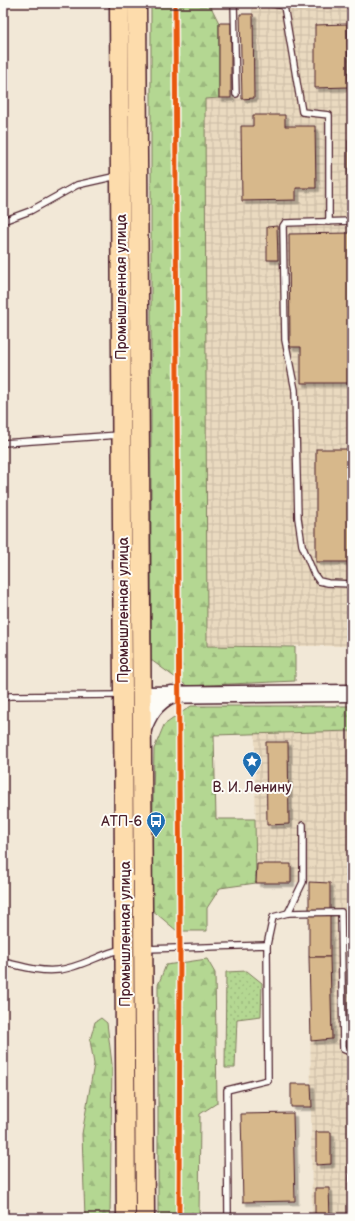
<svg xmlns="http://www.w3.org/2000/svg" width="355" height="1221" viewBox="0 0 355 1221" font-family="'Balsamiq Sans',sans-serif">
  <defs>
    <pattern id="industrial-grid" width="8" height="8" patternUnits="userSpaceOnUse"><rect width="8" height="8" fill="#eadac0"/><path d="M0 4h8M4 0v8" fill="none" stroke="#cabba5"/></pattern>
    <pattern id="grass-dots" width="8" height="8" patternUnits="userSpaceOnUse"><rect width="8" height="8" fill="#b4d792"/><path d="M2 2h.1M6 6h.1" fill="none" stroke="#9cb87e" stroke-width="1.8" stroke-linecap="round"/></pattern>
    <pattern id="forest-firs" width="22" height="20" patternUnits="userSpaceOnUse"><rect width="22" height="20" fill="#b4d792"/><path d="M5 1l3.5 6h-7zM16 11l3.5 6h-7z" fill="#9cb87e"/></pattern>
    <filter id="shadow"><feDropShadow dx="3.5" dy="3.5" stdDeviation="0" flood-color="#0004"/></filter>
  </defs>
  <rect width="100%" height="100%" fill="#f2e8d7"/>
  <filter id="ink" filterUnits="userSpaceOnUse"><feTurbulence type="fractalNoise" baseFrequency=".025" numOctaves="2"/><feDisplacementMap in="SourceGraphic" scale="8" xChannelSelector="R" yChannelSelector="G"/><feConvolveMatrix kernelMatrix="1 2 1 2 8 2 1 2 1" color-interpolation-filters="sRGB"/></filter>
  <g filter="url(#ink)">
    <g fill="url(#industrial-grid)">
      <polygon points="252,3 352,3 352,646 207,646 205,98 254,98"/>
      <polygon points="352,731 352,1218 312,1218 309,882 256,883 255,734"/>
    </g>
    <polygon fill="url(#grass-dots)" stroke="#7f7b5e" points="247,971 262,983 261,1016 237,1019 235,1068 225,1068 226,972"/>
    <g fill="url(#forest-firs)" stroke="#7f7b5e">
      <polygon points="151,3 209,3 219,23 219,98 205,99 207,646 295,647 295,681 187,686 151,660"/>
      <polygon points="191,706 352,706 352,731 214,735 216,819 255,819 256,883 220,888 207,908 207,931 177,931 151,909 154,749 164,725"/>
      <polygon points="207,959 215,973 217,1103 200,1114 199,1218 158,1218 158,985 166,965"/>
      <polygon points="101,1018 107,1023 112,1064 110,1218 85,1218 82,1134 94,1064 90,1040 95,1022"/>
    </g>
    <g fill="#d7b88b" stroke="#4a1f2b" filter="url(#shadow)">
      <polygon points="240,14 253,14 254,98 242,99"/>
      <rect x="219" y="23" width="12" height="75"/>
      <polygon points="347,24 348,87 315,88 315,25"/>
      <polygon points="253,115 285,115 285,126 315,126 316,188 296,188 296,200 242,201 241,126 253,126"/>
      <rect x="348" y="141" width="4" height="57"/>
      <polygon points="277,226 278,260 267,260 267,227"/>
      <polygon points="352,233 352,383 301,383 301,347 290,347 289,234"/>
      <rect x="316" y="449" width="36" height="113"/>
      <polygon points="266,742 288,742 289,824 267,825"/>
      <polygon points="257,864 291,864 291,883 256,883"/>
      <polygon points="309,882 330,883 330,957 309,957"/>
      <polygon points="309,957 330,957 332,1039 311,1041"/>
      <polygon points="291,1084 311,1084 312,1107 291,1107"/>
      <polygon points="293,1113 295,1201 243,1202 241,1114"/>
      <polygon points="316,1132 331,1132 331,1164 316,1165"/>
      <polygon points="315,1188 329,1188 330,1218 315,1218"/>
    </g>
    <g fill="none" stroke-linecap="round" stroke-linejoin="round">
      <g stroke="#4a1f2b" stroke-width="8">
        <g id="lane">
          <polyline points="234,3 236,94"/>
          <polyline points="270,3 284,6 302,112 329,115 329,222"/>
          <polyline points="3,221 30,211 77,185 117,176"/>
          <polyline points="352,221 285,223 283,226 285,340 295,390 298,518 302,545 314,574 319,581 328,583 352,584"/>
          <polyline points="3,443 119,435"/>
          <polyline points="3,698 10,696 121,695"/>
          <polyline points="288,913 303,882 303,825"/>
          <polyline points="267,945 273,917 288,913 341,912 343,1049 352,1053"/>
          <polyline points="146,949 267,945 268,1080 227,1090 228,1218"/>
          <path d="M3 962C21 966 39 972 58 970 80 968 100 954 122 949"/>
          <polyline points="352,1218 352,1146"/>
        </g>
      </g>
      <g stroke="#4a1f2b" stroke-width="19">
        <g id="secondary">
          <polyline points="142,695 352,693"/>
          <path d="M142 732C148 714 155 703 172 694"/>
        </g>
      </g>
      <g stroke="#4a1f2b" stroke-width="21">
        <g id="primary">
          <polyline points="119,3 126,1218"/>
          <polyline points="137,3 145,1218"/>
        </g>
      </g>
      <use href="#lane" stroke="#fdfcf7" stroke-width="5.5"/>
      <use href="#secondary" stroke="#fdfcf7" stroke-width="16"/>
      <use href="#primary" stroke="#fddcac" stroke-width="18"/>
      <g stroke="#fdfcf7" stroke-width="8">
        <polyline id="cycleway" points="175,3 180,949 179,1218"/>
      </g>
      <use href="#cycleway" stroke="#e8590c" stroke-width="5"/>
    </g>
  </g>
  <defs>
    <g id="sight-pin" transform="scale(1)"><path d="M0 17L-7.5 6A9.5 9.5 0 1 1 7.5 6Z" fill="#1f6fb2" stroke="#fdfcf7"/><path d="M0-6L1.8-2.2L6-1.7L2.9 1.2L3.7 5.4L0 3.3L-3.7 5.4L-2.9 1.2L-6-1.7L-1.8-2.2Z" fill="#fff"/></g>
    <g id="bus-pin" transform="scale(1)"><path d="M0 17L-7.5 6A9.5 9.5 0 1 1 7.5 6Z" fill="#1f6fb2" stroke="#fdfcf7"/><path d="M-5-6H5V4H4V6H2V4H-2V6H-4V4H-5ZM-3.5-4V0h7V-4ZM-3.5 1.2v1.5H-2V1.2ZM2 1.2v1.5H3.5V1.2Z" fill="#fff"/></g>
  </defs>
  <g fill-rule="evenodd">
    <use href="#sight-pin" x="252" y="761"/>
    <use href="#bus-pin" x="156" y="821"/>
  </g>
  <g text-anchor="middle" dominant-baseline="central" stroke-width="4" stroke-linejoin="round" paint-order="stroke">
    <g font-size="14" fill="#4a1f2b" stroke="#fdfcf7">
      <text transform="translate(121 287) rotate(-90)">Промышленная улица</text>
      <text transform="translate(123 610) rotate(-90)">Промышленная улица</text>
      <text transform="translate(125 934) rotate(-90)">Промышленная улица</text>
    </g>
    <g font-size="14" fill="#4a1f2b" stroke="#fdfcf7">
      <text x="252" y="787">В. И. Ленину</text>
      <text x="142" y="821" text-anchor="end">АТП-6</text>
    </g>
  </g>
  <rect width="355" height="1221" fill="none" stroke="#fdfcf7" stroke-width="16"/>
  <rect x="8" y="8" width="339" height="1205" fill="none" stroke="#4a1f2b" stroke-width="1.5" filter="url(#ink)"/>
</svg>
